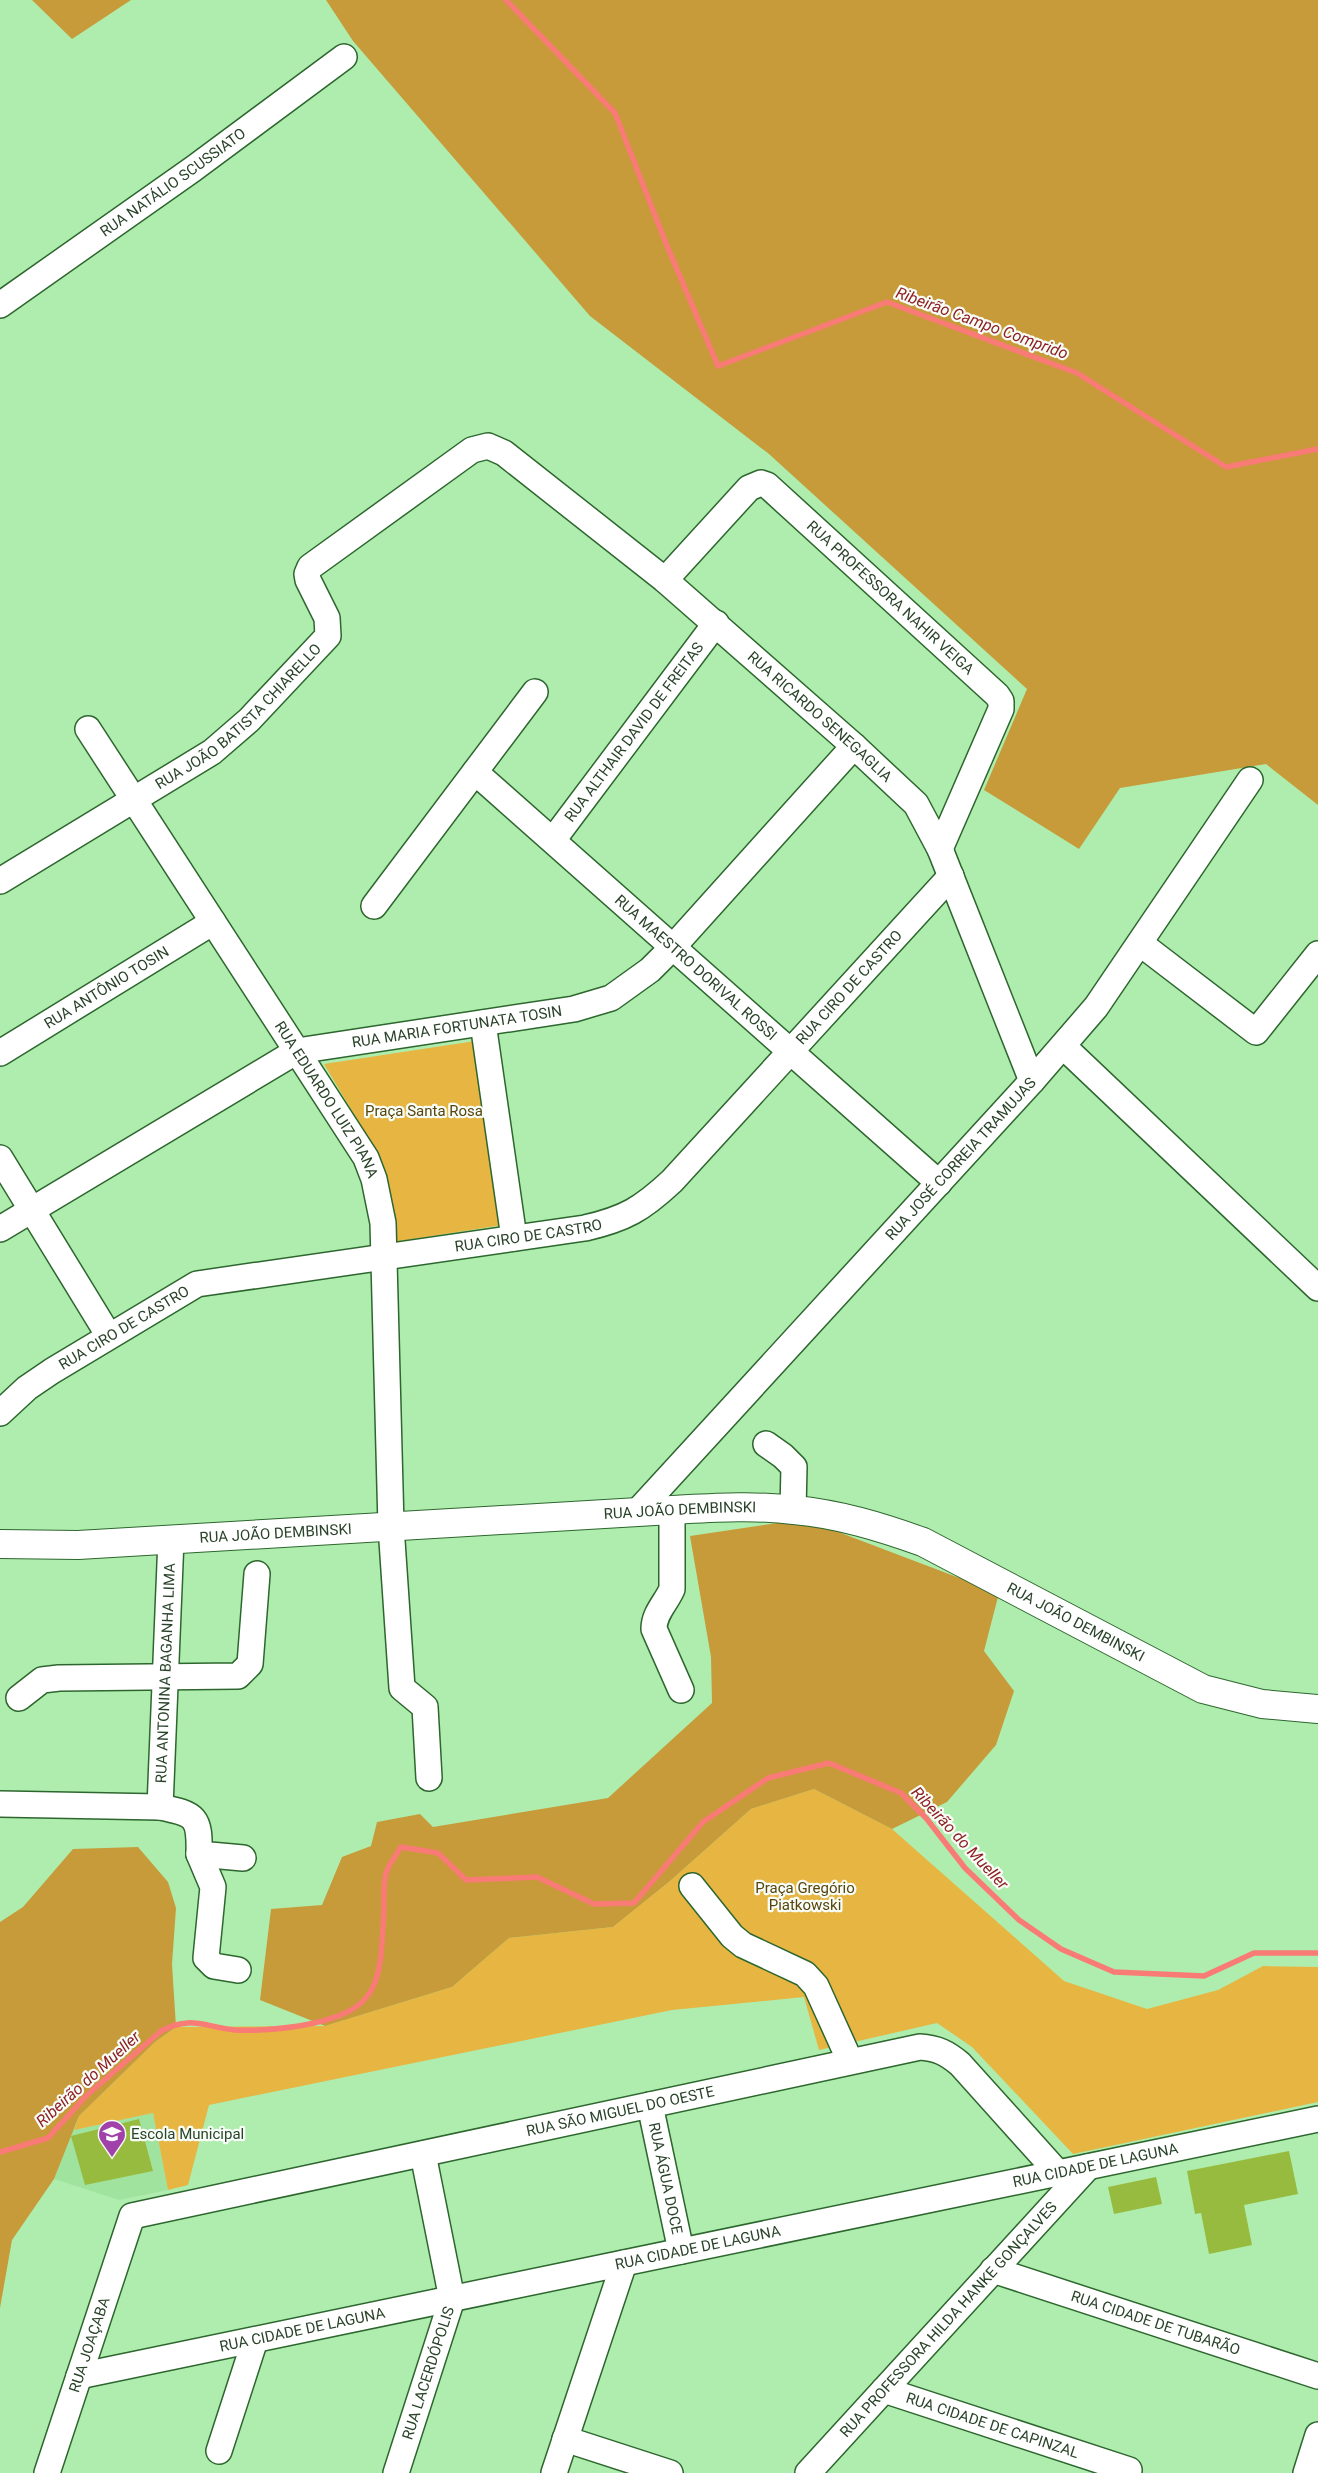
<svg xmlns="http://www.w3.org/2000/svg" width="1318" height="2473" viewBox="0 0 1318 2473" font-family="Roboto,sans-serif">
  <rect width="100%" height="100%" fill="#afedae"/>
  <polygon fill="#a0e39e" points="153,2113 168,2190 119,2200 54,2179 73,2130"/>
  <g fill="#e7b542">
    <polygon points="475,1041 503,1225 393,1242 378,1155 324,1064"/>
    <polygon points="814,1789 892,1829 1064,1981 1147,2009 1218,1990 1263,1966 1318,1967 1318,2102 1073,2154 972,2047 937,2023 819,2050 804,1997 672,2010 209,2105 188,2185 168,2190 153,2113 74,2130 79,2116 155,2042 176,2027 325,2026 452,1987 509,1938 613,1927 670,1881 751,1809"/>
  </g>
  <g fill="#c79b39">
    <polygon points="32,0 131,0 72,39"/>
    <polygon points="326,0 1318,0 1318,805 1266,764 1120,788 1079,849 984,790 1027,689 769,454 590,316 353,41"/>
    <polygon points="804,1519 999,1593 984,1651 1014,1691 996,1745 947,1802 892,1829 814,1789 751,1809 670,1881 613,1927 509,1938 452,1987 325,2026 260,2000 271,1909 322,1905 342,1857 371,1846 377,1822 420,1814 433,1827 608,1798 712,1703 711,1657 690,1536"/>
    <polygon points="138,1847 168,1882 176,1908 172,1964 176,2027 155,2042 79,2116 54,2179 12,2240 0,2308 0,1922 23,1907 73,1849"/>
  </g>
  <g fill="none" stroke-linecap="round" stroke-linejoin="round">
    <g stroke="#f97b76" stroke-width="5.5">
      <polyline points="506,0 615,113 667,246 718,366 887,302 1077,373 1226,467 1318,449"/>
      <path d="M0 2152 48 2138 86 2096 161 2031C190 2015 205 2027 235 2030 255 2031 279 2029 299 2026 383 2012 380 1983 384 1908 384 1897 383 1884 386 1874 388 1865 396 1855 401 1847L438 1853 466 1880 537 1877 594 1904 634 1903 703 1822 768 1778 829 1763 901 1793 926 1818 965 1868 1019 1920 1061 1949 1114 1972 1204 1976 1254 1953H1318"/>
    </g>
  </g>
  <g fill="#97bb3f">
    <polygon points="139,2119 153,2171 85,2185 71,2136"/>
    <polygon points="1289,2151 1298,2194 1244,2205 1252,2245 1209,2254 1201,2213 1195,2214 1187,2171"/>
    <polygon points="1156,2177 1162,2204 1114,2214 1108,2187"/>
  </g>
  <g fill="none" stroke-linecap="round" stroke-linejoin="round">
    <g stroke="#2d662e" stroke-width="28">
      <g id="minor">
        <path id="s1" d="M0 305 193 169 344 57"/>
        <path id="s2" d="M665 580 749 488 761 483 767 485 997 695 1001 701V709L940 849"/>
        <path id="s3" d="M88 729 366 1158 374 1179 383 1223 391 1526 402 1688 425 1707 429 1778"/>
        <path id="s4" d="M475 772 939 1183"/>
        <path id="s5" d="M553 840 716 623"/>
        <path id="s6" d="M0 881 212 752 249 720 328 636 327 618 308 580 307 574 310 567 472 450 488 446 504 453 665 580 854 746 916 804 940 849 1032 1081"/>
        <polyline points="374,906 535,692"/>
        <polyline points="1141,944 1256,1032 1318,954"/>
        <polyline points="483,1023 514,1238"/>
        <polyline points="1063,1046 1318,1288"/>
        <path id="s7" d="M0 1053 213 922"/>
        <polyline points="0,1158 109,1336"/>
        <path id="s8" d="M0 1229 297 1051 574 1009 611 998 650 970 673 947 854 746"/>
        <path id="s9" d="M0 1413 27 1388 52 1371 197 1284 585 1228C625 1219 642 1209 672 1181L951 876"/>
        <polyline points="766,1444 783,1456 794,1467 793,1510"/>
        <path d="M672 1510V1589C666 1603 654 1613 654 1629L681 1690"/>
        <path id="s10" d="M637 1512 1032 1081 1096 1007 1250 780"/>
        <polyline points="19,1698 42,1680 59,1678 238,1676 250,1664 257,1574"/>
        <path d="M0 1804 160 1807C196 1814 200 1817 199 1854L243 1858"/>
        <path id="s11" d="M160 1807 171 1539"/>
        <polyline points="199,1854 213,1887 206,1958 214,1966 238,1970"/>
        <polyline points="692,1886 732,1936 743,1945 805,1974 816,1986 850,2061"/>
        <path id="s12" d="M650 2105 681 2251"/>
        <path id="s13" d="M993 2270 1318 2376"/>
        <path id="s14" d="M79 2376 1318 2119"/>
        <path id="s15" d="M884 2390 1129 2470"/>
        <polyline points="565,2439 670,2473"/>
        <polyline points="219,2451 255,2340"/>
        <path id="s16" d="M47 2473 132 2216 920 2047C937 2048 947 2053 960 2064L1058 2173"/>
        <path id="s17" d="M396 2473 452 2299 423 2154"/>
        <polyline points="554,2473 624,2263"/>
        <path id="s18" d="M808 2473 1088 2167"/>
        <polyline points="1306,2473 1318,2435"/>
      </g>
    </g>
    <g stroke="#2d662e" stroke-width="30">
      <g id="major">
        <path id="s19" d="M0 1544 78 1545 672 1510C712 1508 753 1505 794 1510 839 1514 881 1527 923 1542L1203 1689 1262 1704 1318 1709"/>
      </g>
    </g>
    <use href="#minor" stroke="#fff" stroke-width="25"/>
    <use href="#major" stroke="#fff" stroke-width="28"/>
  </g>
  <defs>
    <g id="school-pin" transform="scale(1.4375)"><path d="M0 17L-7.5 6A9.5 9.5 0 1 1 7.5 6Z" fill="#a142ab" stroke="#f7fdf7"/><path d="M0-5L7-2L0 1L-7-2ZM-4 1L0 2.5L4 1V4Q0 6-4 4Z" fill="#fff"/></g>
  </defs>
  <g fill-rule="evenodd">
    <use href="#school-pin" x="112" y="2134"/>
  </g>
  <g text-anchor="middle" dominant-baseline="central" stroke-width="4.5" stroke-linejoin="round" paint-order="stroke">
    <g font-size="15" fill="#2a432a" stroke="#f7fdf7">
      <text stroke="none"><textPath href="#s1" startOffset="212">RUA NATÁLIO SCUSSIATO</textPath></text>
      <text stroke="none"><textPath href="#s2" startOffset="311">RUA PROFESSORA NAHIR VEIGA</textPath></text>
      <text stroke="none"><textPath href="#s6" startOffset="291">RUA JOÃO BATISTA CHIARELLO</textPath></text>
      <text stroke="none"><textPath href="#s6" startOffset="1132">RUA RICARDO SENEGAGLIA</textPath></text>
      <text stroke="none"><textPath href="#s5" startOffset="135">RUA ALTHAIR DAVID DE FREITAS</textPath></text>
      <text stroke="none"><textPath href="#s4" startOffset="295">RUA MAESTRO DORIVAL ROSSI</textPath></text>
      <text stroke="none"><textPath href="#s9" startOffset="991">RUA CIRO DE CASTRO</textPath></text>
      <text stroke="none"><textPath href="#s7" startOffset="125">RUA ANTÔNIO TOSIN</textPath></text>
      <text stroke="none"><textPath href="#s8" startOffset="508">RUA MARIA FORTUNATA TOSIN</textPath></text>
      <text stroke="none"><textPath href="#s3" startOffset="441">RUA EDUARDO LUIZ PIANA</textPath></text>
      <text stroke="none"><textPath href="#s10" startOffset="479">RUA JOSÉ CORREIA TRAMUJAS</textPath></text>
      <text stroke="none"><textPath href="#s9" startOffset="571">RUA CIRO DE CASTRO</textPath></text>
      <text stroke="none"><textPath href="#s9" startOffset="151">RUA CIRO DE CASTRO</textPath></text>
      <text stroke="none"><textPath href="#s19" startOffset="681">RUA JOÃO DEMBINSKI</textPath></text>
      <text stroke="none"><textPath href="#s19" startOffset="276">RUA JOÃO DEMBINSKI</textPath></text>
      <text stroke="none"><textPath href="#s19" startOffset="1101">RUA JOÃO DEMBINSKI</textPath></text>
      <text stroke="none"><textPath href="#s11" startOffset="134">RUA ANTONINA BAGANHA LIMA</textPath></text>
      <text stroke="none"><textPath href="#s16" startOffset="770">RUA SÃO MIGUEL DO OESTE</textPath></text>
      <text stroke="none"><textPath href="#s14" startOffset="1038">RUA CIDADE DE LAGUNA</textPath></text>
      <text stroke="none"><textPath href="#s12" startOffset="75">RUA ÁGUA DOCE</textPath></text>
      <text stroke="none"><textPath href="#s14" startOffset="632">RUA CIDADE DE LAGUNA</textPath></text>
      <text stroke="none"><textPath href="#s18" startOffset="208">RUA PROFESSORA HILDA HANKE GONÇALVES</textPath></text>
      <text stroke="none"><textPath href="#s13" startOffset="171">RUA CIDADE DE TUBARÃO</textPath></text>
      <text stroke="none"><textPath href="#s14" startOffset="228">RUA CIDADE DE LAGUNA</textPath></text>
      <text stroke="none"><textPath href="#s16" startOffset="135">RUA JOAÇABA</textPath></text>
      <text stroke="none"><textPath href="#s17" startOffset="105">RUA LACERDÓPOLIS</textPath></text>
      <text stroke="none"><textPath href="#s15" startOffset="114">RUA CIDADE DE CAPINZAL</textPath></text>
    </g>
    <g font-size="15" fill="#5a440e" stroke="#f7fdf7">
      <text x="424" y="1111">Praça Santa Rosa</text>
      <text x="805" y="1888">Praça Gregório<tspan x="805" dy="17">Piatkowski</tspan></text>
    </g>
    <g font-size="15" fill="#2a432a" stroke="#f7fdf7" text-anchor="start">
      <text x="131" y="2134">Escola Municipal</text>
    </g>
    <g font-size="16" font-style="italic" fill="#901f24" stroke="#f7fdf7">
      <text transform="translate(982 323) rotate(20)">Ribeirão Campo Comprido</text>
      <text transform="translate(960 1838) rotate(47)">Ribeirão do Mueller</text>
      <text transform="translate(88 2079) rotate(-42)">Ribeirão do Mueller</text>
    </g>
  </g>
</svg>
